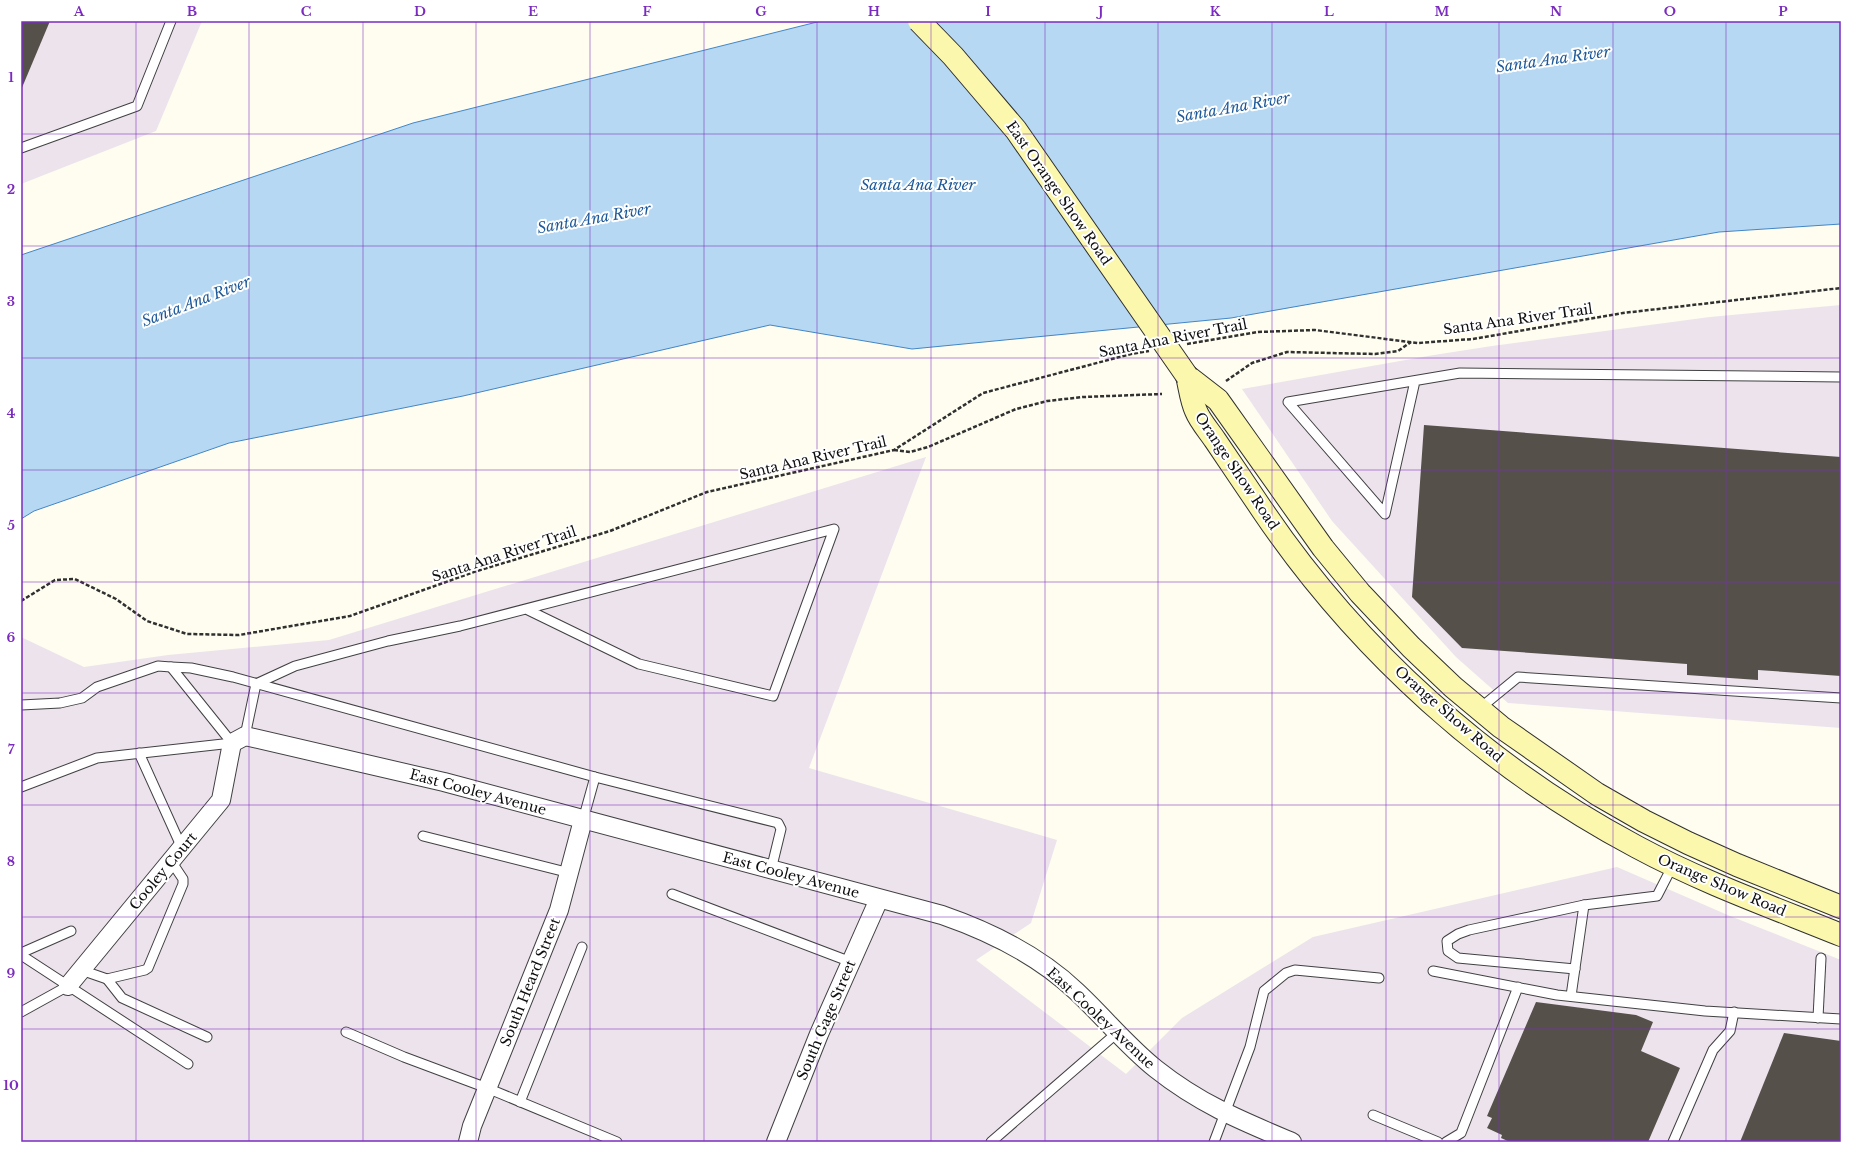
<svg xmlns="http://www.w3.org/2000/svg" width="1862" height="1163" viewBox="0 0 1862 1163" font-family="'Libre Baskerville',serif">
  <rect width="100%" height="100%" fill="#fefdf0"/>
  <g fill="#ece3ec">
    <polygon points="21,21 202,21 156,131 21,184"/>
    <polygon points="1841,305 1841,728 1508,703 1456,657 1332,521 1242,389 1434,355 1492,346 1710,317"/>
    <polygon points="926,457 809,768 1057,840 1031,923 976,960 1126,1074 1182,1018 1313,937 1617,867 1730,916 1841,960 1841,1142 21,1142 21,637 84,667 168,655 329,640"/>
  </g>
  <polygon fill="#b7d8f3" stroke="#4286c6" points="821,21 1841,21 1841,224 1719,232 1231,318 912,349 770,325 463,396 229,443 34,511 21,519 21,255 413,123"/>
  <g fill="#56504b">
    <polygon points="21,21 50,21 21,90"/>
    <polygon points="1424,425 1841,457 1841,676 1758,670 1758,680 1687,675 1687,664 1462,648 1412,597"/>
    <polygon points="1536,1002 1636,1015 1653,1022 1641,1051 1680,1068 1648,1142 1510,1142 1501,1138 1502,1135 1487,1128 1492,1118 1487,1116"/>
    <polygon points="1784,1033 1841,1041 1841,1142 1740,1142"/>
  </g>
  <g fill="none" stroke-linecap="round" stroke-linejoin="round">
    <g stroke="#414141" stroke-width="11">
      <g id="lane">
        <polyline points="21,148 137,106 171,21"/>
        <polyline points="1415,381 1385,514 1288,402 1460,373 1841,377"/>
        <polyline points="21,705 60,703 82,698 97,687 158,666 171,667"/>
        <polyline points="1479,709 1518,677 1841,698"/>
        <polyline points="245,736 256,684 295,666 388,641 460,626 834,529 773,696 639,664 526,609"/>
        <polyline points="232,743 171,667 191,668 233,677 595,777 778,823 781,829 771,870"/>
        <polyline points="139,753 182,848"/>
        <polyline points="21,787 97,758 232,743"/>
        <polyline points="583,820 595,777"/>
        <polyline points="423,836 570,873"/>
        <polyline points="672,894 851,962"/>
        <polyline points="21,953 71,931"/>
        <polyline points="21,955 188,1064"/>
        <polyline points="1575,969 1458,958 1448,951 1447,941 1458,934 1469,930 1584,905 1657,896 1673,865"/>
        <polyline points="81,970 107,979 145,970 148,968 183,884 183,879 171,861"/>
        <polyline points="1433,971 1557,995 1705,1011 1841,1019"/>
        <polyline points="107,979 122,998 207,1037"/>
        <polyline points="1571,996 1584,905"/>
        <polyline points="21,1012 68,986"/>
        <polyline points="1818,1018 1821,958"/>
        <polyline points="346,1032 404,1057 487,1088 617,1142"/>
        <polyline points="520,1102 582,947"/>
        <polyline points="1373,1115 1438,1142"/>
        <polyline points="991,1142 1118,1032"/>
        <polyline points="1214,1142 1250,1047 1264,991 1286,973 1295,970 1379,978"/>
        <polyline points="1446,1142 1461,1133 1518,987"/>
        <polyline points="1673,1142 1713,1050 1730,1031 1734,1012"/>
      </g>
    </g>
    <g stroke="#414141" stroke-width="20">
      <g id="street">
        <path d="M68 986 221 800 232 743 245 736 444 782 942 915C991 932 1038 955 1076 991 1103 1016 1127 1046 1156 1069 1200 1104 1242 1121 1292 1142"/>
        <polyline points="468,1142 472,1126 559,910 583,820"/>
        <polyline points="776,1142 819,1034 879,899"/>
      </g>
    </g>
    <g stroke="#303030" stroke-width="24">
      <g id="secondary">
        <path d="M1187 376C1190 388 1191 400 1196 411 1200 421 1209 431 1215 440 1231 464 1247 487 1263 511 1357 650 1488 768 1637 847 1702 882 1772 907 1841 935"/>
        <polyline points="1187,376 1218,400 1323,548 1360,593 1411,647 1453,687 1501,727 1597,794 1644,821 1688,843 1737,865 1841,907"/>
      </g>
    </g>
    <g stroke="#303030" stroke-width="2.5" stroke-dasharray="4 2" stroke-linecap="butt">
      <polyline points="1187,344 1258,332 1315,330 1418,343 1473,339 1623,313 1841,288"/>
      <polyline points="1226,381 1252,363 1287,352 1375,354 1398,351 1411,342"/>
      <polyline points="894,450 910,452 928,447 1016,409 1047,401 1083,397 1162,394"/>
      <polyline points="21,601 55,580 75,579 116,599 147,621 187,634 239,635 350,616 477,571 610,531 707,492 894,450 983,393 1131,354 1149,351"/>
    </g>
    <use href="#lane" stroke="#fff" stroke-width="9"/>
    <use href="#street" stroke="#fff" stroke-width="18"/>
    <use href="#secondary" stroke="#fbf8ae" stroke-width="22"/>
    <g stroke="#303030" stroke-width="24" stroke-linecap="butt">
      <polyline id="secondary-bridge" points="919,21 953,56 1016,130 1187,376"/>
    </g>
    <use href="#secondary-bridge" stroke="#fbf8ae" stroke-width="22"/>
  </g>
  <path fill="none" stroke="#7b2cbf" stroke-width="1" stroke-opacity="0.55" d="M136 21V1142M249 21V1142M363 21V1142M476 21V1142M590 21V1142M704 21V1142M817 21V1142M931 21V1142M1045 21V1142M1158 21V1142M1272 21V1142M1386 21V1142M1499 21V1142M1613 21V1142M1726 21V1142M21 134H1841M21 246H1841M21 358H1841M21 470H1841M21 582H1841M21 693H1841M21 805H1841M21 917H1841M21 1029H1841"/>
  <g text-anchor="middle" dominant-baseline="central" stroke-width="4" stroke-linejoin="round" paint-order="stroke">
    <g font-size="14" fill="#0e0e0e" stroke="#fff">
      <text transform="translate(1059 193) rotate(55)">East Orange Show Road</text>
      <text transform="translate(1518 319) rotate(-8)">Santa Ana River Trail</text>
      <text transform="translate(1173 338) rotate(-11)">Santa Ana River Trail</text>
      <text transform="translate(813 458) rotate(-13)">Santa Ana River Trail</text>
      <text transform="translate(1237 471) rotate(56)">Orange Show Road</text>
      <text transform="translate(504 554) rotate(-18)">Santa Ana River Trail</text>
      <text transform="translate(1449 714) rotate(41)">Orange Show Road</text>
      <text transform="translate(478 792) rotate(15)">East Cooley Avenue</text>
      <text transform="translate(163 871) rotate(-50)">Cooley Court</text>
      <text transform="translate(791 875) rotate(15)">East Cooley Avenue</text>
      <text transform="translate(1722 885) rotate(23)">Orange Show Road</text>
      <text transform="translate(530 982) rotate(-68)">South Heard Street</text>
      <text transform="translate(1101 1018) rotate(43)">East Cooley Avenue</text>
      <text transform="translate(826 1020) rotate(-67)">South Gage Street</text>
    </g>
    <g font-size="15" font-style="italic" fill="#1d5999" stroke="#fff">
      <text transform="translate(1553 59) rotate(-8)">Santa Ana River</text>
      <text transform="translate(1233 107) rotate(-10)">Santa Ana River</text>
      <text x="918" y="184">Santa Ana River</text>
      <text transform="translate(594 218) rotate(-10)">Santa Ana River</text>
      <text transform="translate(196 301) rotate(-21)">Santa Ana River</text>
    </g>
  </g>
  <rect width="1862" height="1163" fill="none" stroke="#ffffff" stroke-width="44"/>
  <rect x="22" y="22" width="1818" height="1119" fill="none" stroke="#7b2cbf" stroke-width="1.5"/>
  <g font-size="13" text-anchor="middle" font-weight="bold" fill="#7b2cbf">
    <text x="79" y="16">A</text>
    <text x="192" y="16">B</text>
    <text x="306" y="16">C</text>
    <text x="420" y="16">D</text>
    <text x="533" y="16">E</text>
    <text x="647" y="16">F</text>
    <text x="761" y="16">G</text>
    <text x="874" y="16">H</text>
    <text x="988" y="16">I</text>
    <text x="1101" y="16">J</text>
    <text x="1215" y="16">K</text>
    <text x="1329" y="16">L</text>
    <text x="1442" y="16">M</text>
    <text x="1556" y="16">N</text>
    <text x="1670" y="16">O</text>
    <text x="1783" y="16">P</text>
    <text x="11" y="82">1</text>
    <text x="11" y="194">2</text>
    <text x="11" y="306">3</text>
    <text x="11" y="418">4</text>
    <text x="11" y="530">5</text>
    <text x="11" y="642">6</text>
    <text x="11" y="754">7</text>
    <text x="11" y="866">8</text>
    <text x="11" y="978">9</text>
    <text x="11" y="1090">10</text>
  </g>
</svg>
